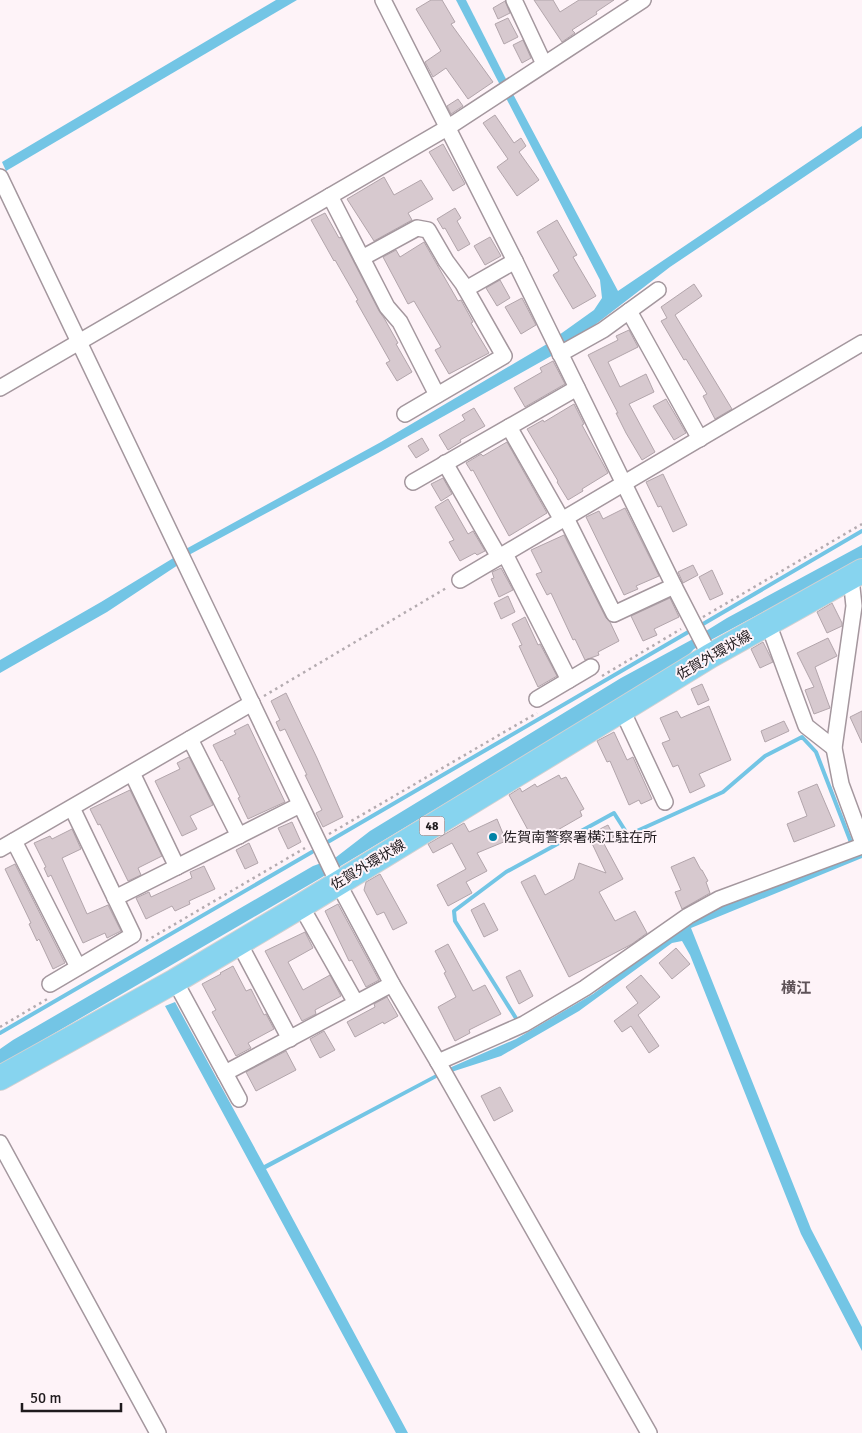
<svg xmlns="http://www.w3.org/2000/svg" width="862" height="1433" viewBox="0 0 862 1433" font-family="Signika,'Noto Sans JP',sans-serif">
  <rect width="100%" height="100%" fill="#fef3f8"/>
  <g fill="#73c5e5">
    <polygon points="276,0 297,0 6,171 2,162"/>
    <polygon points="456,0 466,0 508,83 501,87"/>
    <polygon points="513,94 618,291 862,126 862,138 670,267 596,324 564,345 559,335 594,310 602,298 600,280 506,98"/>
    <polygon points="547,344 553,355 378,453 187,556 184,550 381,442"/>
    <polygon points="862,545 862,559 694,649 684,660 319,879 0,1065 0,1049 13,1040 313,866 335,858 370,831 621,678 693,639 727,618"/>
    <polygon points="175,557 178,565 107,612 0,673 0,660 101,602"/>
    <polygon points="856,854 862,855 862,858 691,928 811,1229 862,1327 862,1351 801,1234 690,955 682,941 672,943 579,1011 501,1056 442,1075 266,1169 408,1433 396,1433 165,1006 175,1002 264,1165 440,1072 516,1039 593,994 689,923 718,908 852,858"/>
  </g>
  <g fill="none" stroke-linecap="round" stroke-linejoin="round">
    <g stroke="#73c5e5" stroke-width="4">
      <polyline points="703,624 862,531"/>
      <polyline points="326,843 690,631"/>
      <polyline points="519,1023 455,921 454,911 506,872 614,813 628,835 723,792 765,756 802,737 816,752 852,845"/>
      <polyline points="0,1033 312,852"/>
    </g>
  </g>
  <g fill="#d7c9cf" stroke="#b2a5ab">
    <polygon points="431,0 442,0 455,22 451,24 493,82 468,99 446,68 433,77 425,62 441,51 416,9"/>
    <polygon points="534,0 553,0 560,12 579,0 614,0 596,12 597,14 572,30 575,33 562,42"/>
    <polygon points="505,1 510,13 498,19 493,8"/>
    <polygon points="508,18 518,37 504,44 495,24"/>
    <polygon points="523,40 531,58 522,63 513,45"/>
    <polygon points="458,99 463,106 451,114 447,106"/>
    <polygon points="495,115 514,143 521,138 526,146 519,152 539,180 517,196 497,167 508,159 483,123"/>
    <polygon points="443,144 465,184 453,191 429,152"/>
    <polygon points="384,177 394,195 421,180 433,199 408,213 412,220 374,241 347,199"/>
    <polygon points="455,208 461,218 457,221 470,244 458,251 445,228 443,229 437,219"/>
    <polygon points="325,213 339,238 341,237 379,311 384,318 398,343 396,344 412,372 397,381 386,363 390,361 356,301 358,300 335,260 334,261 311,220"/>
    <polygon points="557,220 577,255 573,257 596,296 573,309 553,275 559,271 537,232"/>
    <polygon points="490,237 501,256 485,265 474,246"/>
    <polygon points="424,242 458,301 461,300 473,322 471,323 489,353 449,374 435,350 441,347 414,301 408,304 383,257 396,250 400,257"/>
    <polygon points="500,280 510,298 497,306 486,288"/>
    <polygon points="694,284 702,296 675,315 732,409 715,419 703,396 707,394 686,359 684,360 661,321 667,318 661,307"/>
    <polygon points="522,298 536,325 521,334 505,307"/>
    <polygon points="629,330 638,347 608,362 620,387 646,374 654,392 629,404 655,452 642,460 626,433 616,413 618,413 588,355 618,340 616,336"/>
    <polygon points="553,361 565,384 525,407 514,388 542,372 540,368"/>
    <polygon points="666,399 686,433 674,440 653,406"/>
    <polygon points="574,404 584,424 582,425 608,473 582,489 583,491 568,500 557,482 558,481 527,429 543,420 544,422"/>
    <polygon points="474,408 485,426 460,440 461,442 448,450 439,435 465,420 462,415"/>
    <polygon points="422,438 429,450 416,458 408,446"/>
    <polygon points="507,442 547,513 509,536 473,470 471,471 466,463 481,454 483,456"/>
    <polygon points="663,474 687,525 673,532 661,506 658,507 646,482"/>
    <polygon points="443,478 452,494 441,501 431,484"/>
    <polygon points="448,499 468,534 473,531 485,551 477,555 475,553 460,561 449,542 454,540 435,507"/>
    <polygon points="625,508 659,576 636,586 638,589 624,595 586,517 599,511 603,519"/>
    <polygon points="564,535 606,618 610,622 619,641 598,652 599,655 585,660 575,639 573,640 551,593 547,595 536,574 542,572 531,550"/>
    <polygon points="693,565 698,575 683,583 678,572"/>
    <polygon points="501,568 513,590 499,597 491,579 494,578 492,572"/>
    <polygon points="712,570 723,594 710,600 699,577"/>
    <polygon points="508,596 515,612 501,619 494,603"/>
    <polygon points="670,598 679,617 654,629 657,635 643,641 631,616"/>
    <polygon points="832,603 842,623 842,626 827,633 817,612"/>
    <polygon points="525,617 538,645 540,644 557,676 538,687 519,646 522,645 512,624"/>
    <polygon points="828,638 837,656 815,667 830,708 814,714 805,690 814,687 797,653"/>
    <polygon points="763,642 773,662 760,668 751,649"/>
    <polygon points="702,684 709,700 698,705 691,689"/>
    <polygon points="286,693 317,758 343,817 323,827 316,813 322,810 305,775 307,775 285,729 280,731 276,722 280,720 271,701"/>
    <polygon points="709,706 731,760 699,774 705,786 690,793 678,765 673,767 662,743 670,740 660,718 677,711 681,718"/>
    <polygon points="862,711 862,743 850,717"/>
    <polygon points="784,721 789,731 765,742 761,731"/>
    <polygon points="248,724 285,802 248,819 238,798 240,797 222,760 221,761 213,745 236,734 234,731"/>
    <polygon points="614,732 627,760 633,757 652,799 641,804 639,800 629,805 610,761 607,762 597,741"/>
    <polygon points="189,757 213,805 190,816 197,829 182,836 155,781 180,769 177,763"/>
    <polygon points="559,775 561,779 566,777 584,809 580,811 582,816 535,843 509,795 520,788 522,792 535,784 537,787"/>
    <polygon points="817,784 835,826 794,842 787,824 807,816 798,792"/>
    <polygon points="130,790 162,856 138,868 141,875 128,881 100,824 98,825 90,809"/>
    <polygon points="497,819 506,841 477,853 487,871 466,882 472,893 448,906 437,885 466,869 452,843 433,853 428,844 464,823 469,832"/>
    <polygon points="292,822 301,842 288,849 278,828"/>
    <polygon points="608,825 614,837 603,842 623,879 599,892 615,921 635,911 647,933 632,944 569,977 521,882 535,875 545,895 574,879 579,863 606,873 588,835"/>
    <polygon points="72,829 81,849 62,858 87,914 108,905 121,931 107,938 105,933 83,943 51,875 48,877 44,868 46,867 34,843 50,836 52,839"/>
    <polygon points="249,843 258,863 245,869 236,850"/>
    <polygon points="694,857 701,870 702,870 708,881 706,882 710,893 682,909 675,892 681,890 671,867"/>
    <polygon points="15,864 65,963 53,969 39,939 37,941 29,924 31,923 5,869"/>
    <polygon points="204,866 215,889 189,901 190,904 175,911 172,906 146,919 136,898 149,892 151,897 192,878 190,872"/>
    <polygon points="380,874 407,923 393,930 384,912 377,915 364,890 366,882"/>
    <polygon points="484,903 498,930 484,937 471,910"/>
    <polygon points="338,904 379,980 366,987 352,960 349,961 325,911"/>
    <polygon points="305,932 313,948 288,962 303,990 330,975 341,996 315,1010 316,1014 302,1021 265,951"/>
    <polygon points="448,944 473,991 485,985 501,1014 469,1030 470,1033 455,1041 438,1007 456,997 444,973 446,972 435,951"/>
    <polygon points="676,948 690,964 672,979 659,963"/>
    <polygon points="233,966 246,991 251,989 264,1015 266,1014 274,1029 248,1043 251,1048 236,1056 212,1012 216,1010 202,984 221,974 220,973"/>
    <polygon points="520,970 533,996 519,1004 506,977"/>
    <polygon points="641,975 660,997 638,1015 659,1046 649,1053 631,1026 622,1032 614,1021 638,1003 626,987"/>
    <polygon points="387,997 398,1016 384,1024 383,1022 355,1037 347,1022 375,1007 374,1004"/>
    <polygon points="324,1031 335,1050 320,1058 310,1039"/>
    <polygon points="286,1051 296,1070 256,1091 246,1072"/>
    <polygon points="500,1087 513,1111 494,1121 481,1096"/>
  </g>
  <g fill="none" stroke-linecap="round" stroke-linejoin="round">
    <g stroke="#a4979e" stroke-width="18">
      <g id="minor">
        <polyline points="383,0 515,261 674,586 710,656"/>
        <polyline points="514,0 544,64"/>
        <polyline points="0,177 338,883 392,984 438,1062 649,1433"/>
        <polyline points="330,196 387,307 400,322 437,395"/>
        <polyline points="362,258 417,228 428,230 446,261 463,284 504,356 405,414"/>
        <polyline points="466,289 515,261"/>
        <polyline points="629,311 700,439"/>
        <polyline points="560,354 603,330 658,290"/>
        <polyline points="0,388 447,128 643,0"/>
        <polyline points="509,427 562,520"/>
        <polyline points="445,463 499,557"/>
        <polyline points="413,482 577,388"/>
        <polyline points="566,518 614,614 674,586"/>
        <polyline points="505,554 569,680"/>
        <polyline points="851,578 854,606 834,748 841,784 862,841"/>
        <polyline points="460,580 862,343"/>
        <polyline points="768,623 806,726 834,748"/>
        <polyline points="537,699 591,667"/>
        <polyline points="622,710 665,802"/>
        <polyline points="190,739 239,836"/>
        <polyline points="132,773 177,867"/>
        <polyline points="14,841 78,967"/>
        <polyline points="0,849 252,703"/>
        <polyline points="115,898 300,805"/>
        <polyline points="301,906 356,1003"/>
        <polyline points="239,943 290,1039"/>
        <polyline points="175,981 239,1099"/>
        <polyline points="50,984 133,935 72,808"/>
        <polyline points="438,1062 524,1024 585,988 688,916 719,899 862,846"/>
        <polyline points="225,1073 392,984"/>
        <polyline points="0,1143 158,1433"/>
      </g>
    </g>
    <g stroke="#d2d1d2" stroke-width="26">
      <polyline id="primary" points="0,1078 175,981 301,906 622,710 710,656 862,571"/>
    </g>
    <g stroke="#b4abb0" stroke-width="2.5" stroke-dasharray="2.5 4" stroke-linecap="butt">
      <polyline points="703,617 862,524"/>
      <polyline points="602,676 681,629"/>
      <polyline points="264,696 448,587"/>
      <polyline points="329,834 537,713"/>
      <polyline points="146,941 305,848"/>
      <polyline points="0,1027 49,998"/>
    </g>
    <use href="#minor" stroke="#fff" stroke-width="15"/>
    <use href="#primary" stroke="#87d4ef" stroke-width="24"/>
  </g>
  <circle fill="#0282a6" stroke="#fef3f8" stroke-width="2" cx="493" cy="837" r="5"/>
  <g text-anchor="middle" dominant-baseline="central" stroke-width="4" stroke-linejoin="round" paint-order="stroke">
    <rect fill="#fef3f8" stroke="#625b5f" stroke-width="1" x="419.5" y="816.5" width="25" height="19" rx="4"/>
    <g font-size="12" font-weight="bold" fill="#1f1a1d">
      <text x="432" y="826">48</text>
    </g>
    <g font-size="14" fill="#1f1a1d" stroke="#fef3f8">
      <text transform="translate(714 655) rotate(-30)">佐賀外環状線</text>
      <text transform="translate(368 865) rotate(-31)">佐賀外環状線</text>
    </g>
    <g font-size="14" fill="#1f1a1d" stroke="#fef3f8" text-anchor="start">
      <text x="503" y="837">佐賀南警察署横江駐在所</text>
    </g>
    <g font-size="15" font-weight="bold" fill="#5e5258" stroke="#fef3f8">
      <text x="796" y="988">横江</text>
    </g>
  </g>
  <path d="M22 1403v8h99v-8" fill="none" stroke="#1f1a1d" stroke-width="2.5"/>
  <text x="30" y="1403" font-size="15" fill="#1f1a1d" stroke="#fef3f8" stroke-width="4" paint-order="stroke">50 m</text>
</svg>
